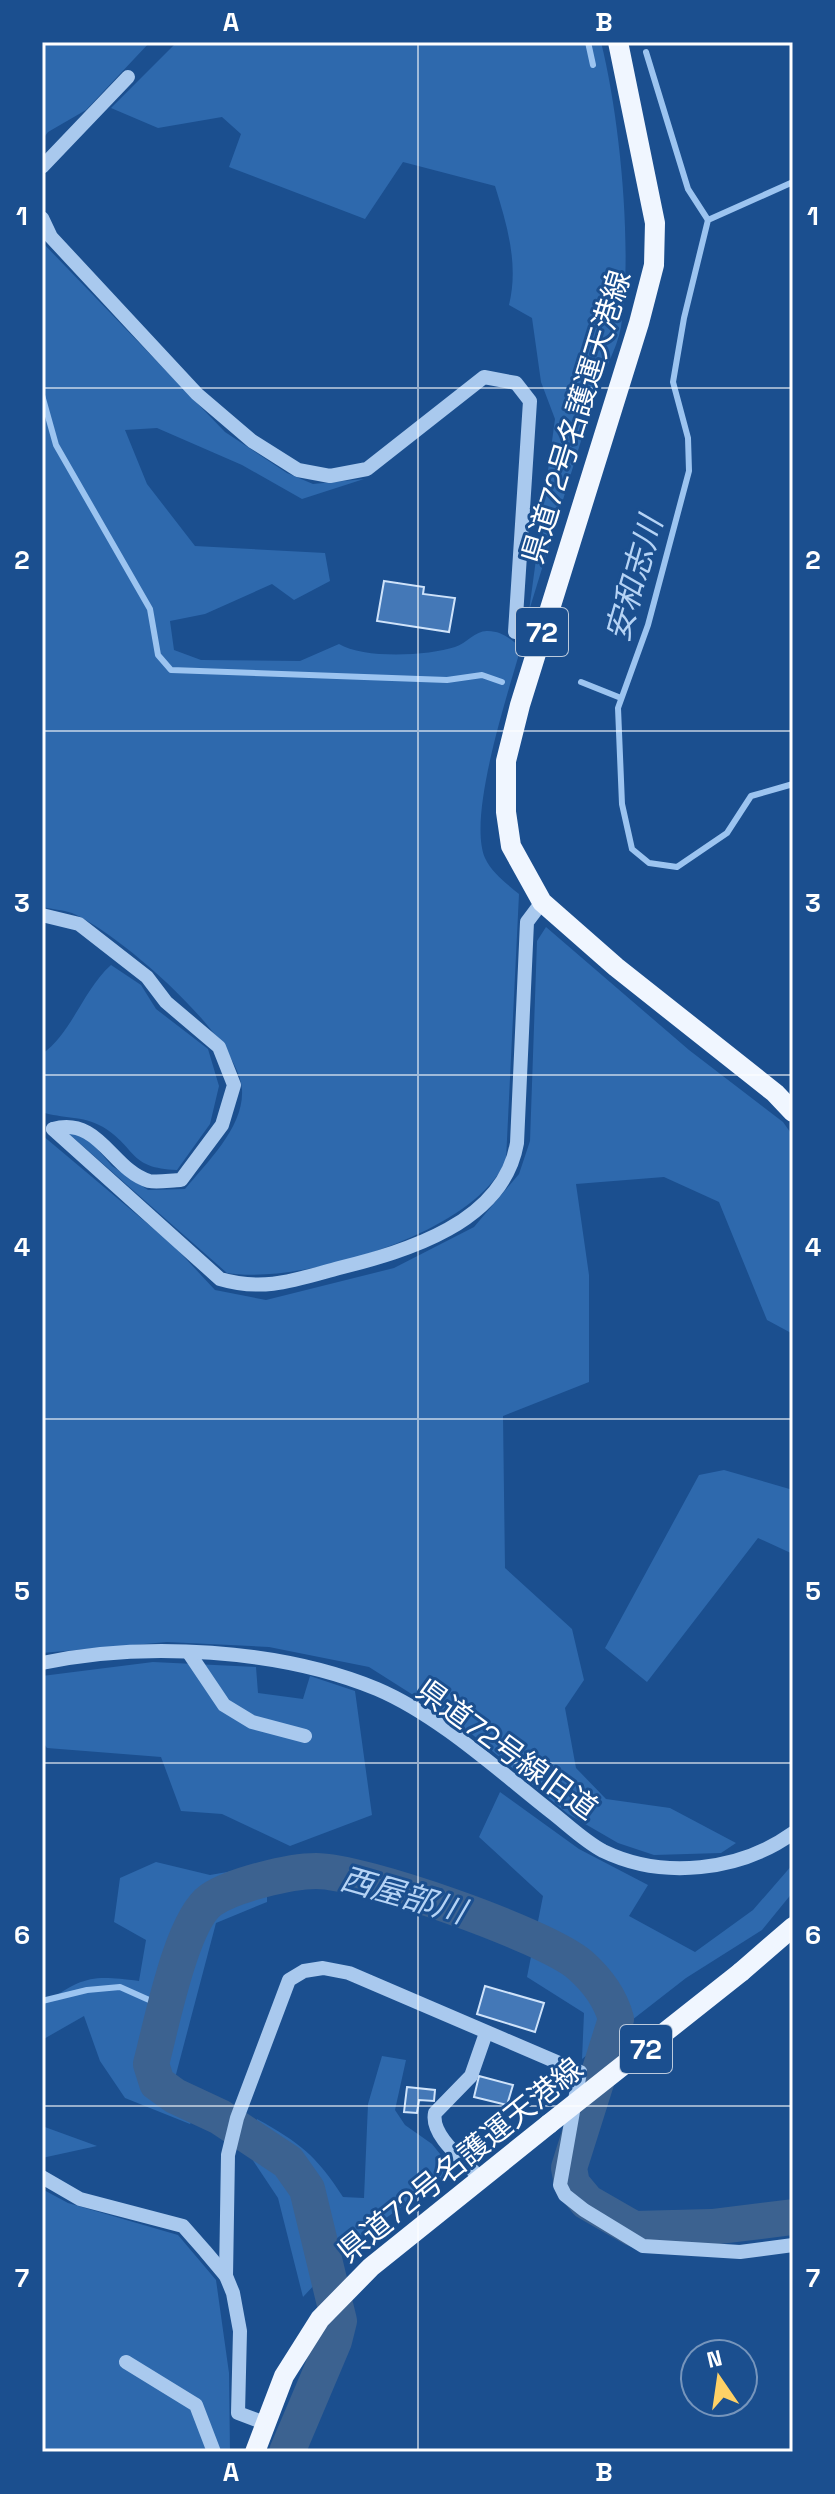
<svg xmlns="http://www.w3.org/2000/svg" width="835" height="2494" viewBox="0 0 835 2494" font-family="'Space Grotesk','Noto Sans JP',sans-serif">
  <rect width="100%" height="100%" fill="#1b4f8f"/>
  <g fill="#2e69ad">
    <polygon points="42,42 150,42 86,110 48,132 42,140"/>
    <path d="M177 42H601C620 118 633 250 621 327 617 350 602 373 595 395 573 467 551 539 529 611L555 419 541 382 532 318 509 305C519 264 507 225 495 186L403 162 365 219 229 167 241 134 222 117 158 128 111 108Z"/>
    <path d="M42 242 225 432 287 473 313 484 364 479 302 499 242 465 157 428 125 430 147 484 195 546 325 553 330 581 294 600 272 584 205 614 170 621 174 650 201 660 300 661 339 644C363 659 428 656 455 647 467 643 476 630 488 631 502 631 511 640 521 647 508 694 467 816 485 858 492 873 507 884 519 894L506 1160C475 1234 301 1285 227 1273L68 1133 87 1137 112 1166 148 1190 185 1189C207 1162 244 1127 242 1090 240 1038 119 933 72 913 63 910 51 909 42 907Z"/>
    <polygon points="546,927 689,1050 783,1122 793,1136 793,1334 767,1320 719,1202 664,1177 576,1184 589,1275 589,1382 503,1416 505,1568 572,1629 584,1680 565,1708 576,1768 606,1799 670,1808 736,1843 721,1853 654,1855 618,1843 568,1814 462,1726 369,1667 269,1647 167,1642 42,1653 42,1135 173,1245 215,1290 266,1300 394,1268 474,1227 519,1174 530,1141 537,941"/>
    <path d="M111 965 141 985 156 1009 208 1049 219 1086 210 1124 177 1170C128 1168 138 1149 103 1127 82 1115 62 1119 42 1112V1054C72 1033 83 990 111 965Z"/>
    <polygon points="724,1470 793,1490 793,1554 758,1538 647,1682 605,1648 699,1475"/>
    <polygon points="153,1662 256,1667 258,1693 303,1699 310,1676 355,1691 372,1815 290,1846 222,1814 181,1811 161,1757 47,1748 42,1741 42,1676"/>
    <polygon points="500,1792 579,1849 648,1885 629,1916 695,1952 753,1910 793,1864 793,1892 762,1930 686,1978 582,2059 584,2013 527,1977 543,1896 479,1837"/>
    <path d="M156 1862 210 1875 267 1865V1902L216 1923 174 2082 206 2102 190 2124 125 2098 100 2061 84 2016 42 2040V2005C84 1976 91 1975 139 1981L146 1940 114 1922 120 1878Z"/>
    <path d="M382 2056 406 2060 395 2110 405 2125 432 2144 453 2170 358 2238 303 2297 278 2198 252 2159 257 2119C300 2143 316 2155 343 2197L364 2198 368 2104Z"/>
    <polygon points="42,2126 97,2146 42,2158"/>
    <polygon points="42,2189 68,2203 178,2235 216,2280 229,2373 230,2452 42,2452"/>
  </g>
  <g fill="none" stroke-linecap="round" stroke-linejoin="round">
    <g stroke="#9cc4f0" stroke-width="6">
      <polyline points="588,42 593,65"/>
      <polyline points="646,52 688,189 708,220"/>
      <polyline points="793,182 708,220 684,318 673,382 688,438 689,471 648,625 618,708 622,804 632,849 649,863 677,867 727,833 751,796 793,784"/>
      <polyline points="42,395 56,445 150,609 158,655 171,670 447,680 482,675 502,682"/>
      <polyline points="581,682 621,698"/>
      <polyline points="42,2001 87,1990 120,1987 167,2008"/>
    </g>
    <path stroke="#3c6290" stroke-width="36" d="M287 2452 334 2341 339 2321 307 2189 288 2162 220 2117 175 2096 157 2083 151 2064C161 2027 181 1921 211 1900 233 1885 290 1871 316 1871 363 1871 545 1935 580 1965 597 1980 610 1997 616 2019L569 2168 572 2184 587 2202 634 2229 712 2227 793 2217"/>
  </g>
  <g fill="#4478b7" stroke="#cfe3fa" stroke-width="2">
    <polygon points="384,581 424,587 423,594 455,598 449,632 377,621"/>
    <polygon points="485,1986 544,2003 535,2032 477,2014"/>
    <polygon points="479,2076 513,2085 507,2105 474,2097"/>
    <polygon points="407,2087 435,2090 434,2101 419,2100 417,2113 404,2112"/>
  </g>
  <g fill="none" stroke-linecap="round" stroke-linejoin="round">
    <g stroke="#a9c9ee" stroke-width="14">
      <polyline points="42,167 128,77"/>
      <polyline points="42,218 51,237 197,394 252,441 298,470 330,476 367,469 484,377 516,383 530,401 515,632"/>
      <path d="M42 915 79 924 147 977 166 1002 219 1047 234 1085 222 1125 181 1180C172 1180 158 1183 149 1181 112 1170 99 1116 53 1129"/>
      <path d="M53 1129 220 1279C264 1292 295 1280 339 1268 407 1251 503 1223 517 1143L527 922 542 902"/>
      <polyline points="189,1653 224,1705 252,1722 305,1736"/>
      <path d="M42 1663C144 1641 280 1649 377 1689 438 1715 498 1770 550 1811 567 1824 584 1841 603 1851 663 1880 740 1871 793 1833"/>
      <polyline points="42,2177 80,2199 183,2226 205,2251 226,2276 233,2293 240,2331 238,2413 265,2423"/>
      <path d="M481 2179C466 2162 430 2136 435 2113L471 2076 486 2033"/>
      <polyline points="226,2276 228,2155 237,2118 289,1980 304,1971 323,1968 349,1973 580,2072 560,2185 565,2195 584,2210 643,2246 740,2252 793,2245"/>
      <polyline points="126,2362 196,2405 214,2452"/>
    </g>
    <g stroke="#f0f6ff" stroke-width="20">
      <polyline points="618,42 655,223 654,265 639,323 520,705 506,761 506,812 511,846 542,902 616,967 775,1093 793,1112"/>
      <polyline points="741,1972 793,1927"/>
      <polyline points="255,2452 284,2376 320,2319 371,2267 549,2124"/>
    </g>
    <polyline stroke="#f0f6ff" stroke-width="20" points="549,2124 741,1972"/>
  </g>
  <path fill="none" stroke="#fff" stroke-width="2" stroke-opacity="0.55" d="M418 42V2452M42 388H793M42 731H793M42 1075H793M42 1419H793M42 1763H793M42 2106H793"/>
  <g text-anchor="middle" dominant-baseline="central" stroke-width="6" stroke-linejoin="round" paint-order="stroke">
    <g fill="#1b4f8f" stroke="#bbcadd" stroke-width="2">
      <rect x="516" y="608" width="52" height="48" rx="6"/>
      <rect x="620" y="2025" width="52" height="48" rx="6"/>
    </g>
    <g font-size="28" font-weight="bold" fill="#fff">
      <text x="542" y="632">72</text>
      <text x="646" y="2049">72</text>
    </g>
    <g font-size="30" fill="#fff" stroke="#1b4f8f">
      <text transform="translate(576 417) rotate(-73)">県道72号名護運天港線</text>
      <text transform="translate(507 1749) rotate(36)">県道72号線旧道</text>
      <text transform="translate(460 2160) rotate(-39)">県道72号名護運天港線</text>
    </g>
    <g font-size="32" font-style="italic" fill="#b5d3f5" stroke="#1b4f8f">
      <text transform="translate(634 579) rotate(-74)">安和志川</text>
      <text transform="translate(403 1895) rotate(16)">西屋部川</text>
    </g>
  </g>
  <rect width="835" height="2494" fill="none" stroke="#1b4f8f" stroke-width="88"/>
  <g transform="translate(719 2378) rotate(347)"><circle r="38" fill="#1b4f8f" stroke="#7695bc" stroke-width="2"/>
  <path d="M0-6L14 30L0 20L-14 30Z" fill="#ffd166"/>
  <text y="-12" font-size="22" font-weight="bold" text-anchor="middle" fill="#ffffff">N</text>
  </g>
  <rect x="44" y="44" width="747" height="2406" fill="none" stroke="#fff" stroke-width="3"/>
  <g font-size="26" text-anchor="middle" font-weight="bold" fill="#fff">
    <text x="231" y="31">A</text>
    <text x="604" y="31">B</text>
    <text x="22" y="225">1</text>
    <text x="813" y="225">1</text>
    <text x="22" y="569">2</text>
    <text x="813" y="569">2</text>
    <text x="22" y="912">3</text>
    <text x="813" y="912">3</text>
    <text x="22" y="1256">4</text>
    <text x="813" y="1256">4</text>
    <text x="22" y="1600">5</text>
    <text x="813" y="1600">5</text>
    <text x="22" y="1944">6</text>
    <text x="813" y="1944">6</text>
    <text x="22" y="2287">7</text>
    <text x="813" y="2287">7</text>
    <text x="231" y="2481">A</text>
    <text x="604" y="2481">B</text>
  </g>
</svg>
